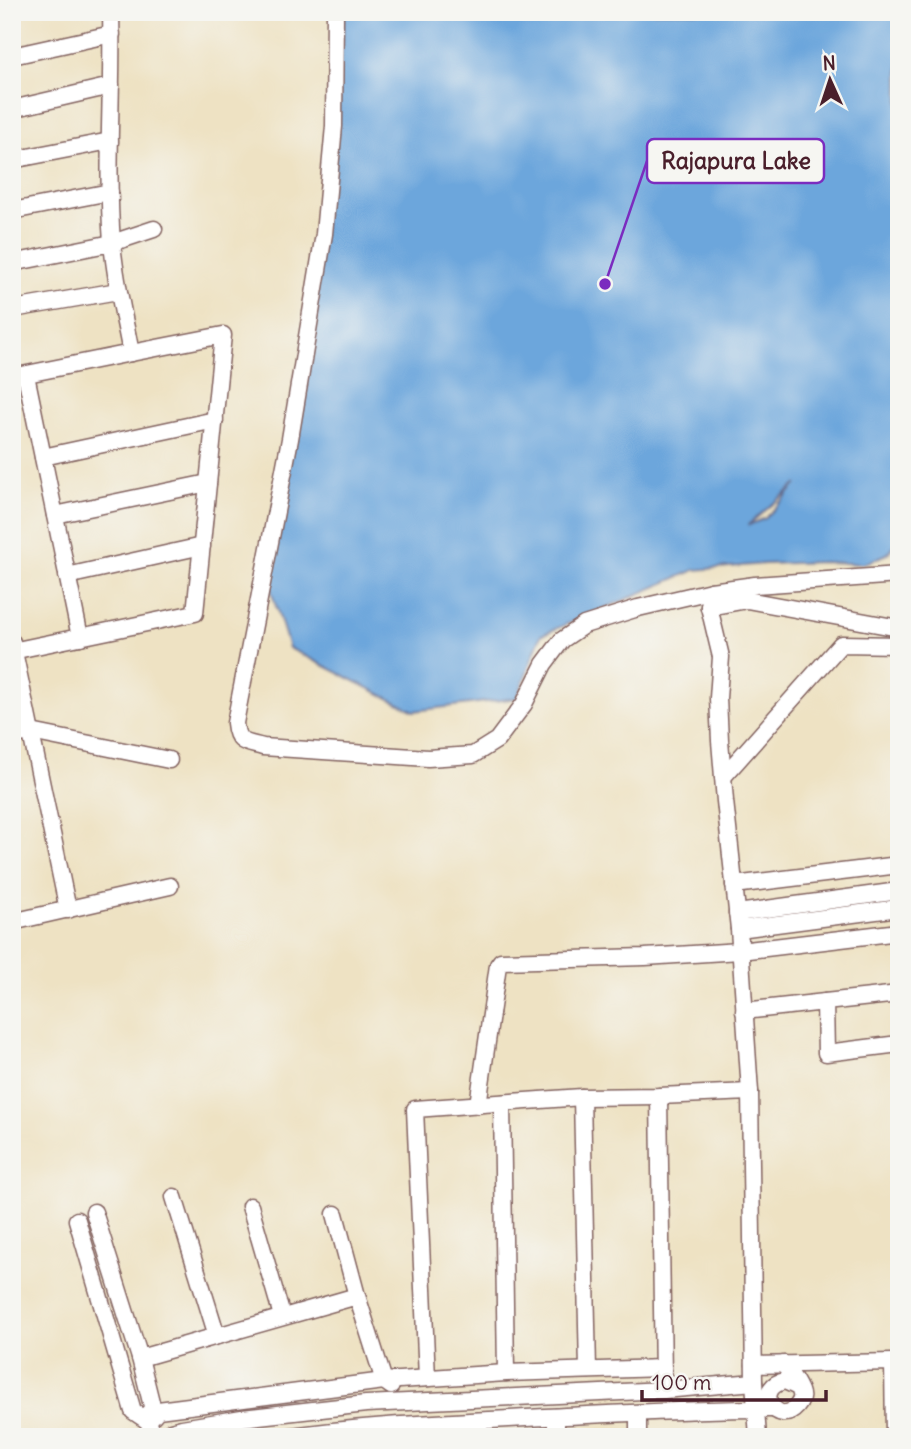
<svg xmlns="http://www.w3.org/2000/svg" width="911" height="1449" viewBox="0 0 911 1449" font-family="Delius,sans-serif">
  <rect width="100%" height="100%" fill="#f6f6f2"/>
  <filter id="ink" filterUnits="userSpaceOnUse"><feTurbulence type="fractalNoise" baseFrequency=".0143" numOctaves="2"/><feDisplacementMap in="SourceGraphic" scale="14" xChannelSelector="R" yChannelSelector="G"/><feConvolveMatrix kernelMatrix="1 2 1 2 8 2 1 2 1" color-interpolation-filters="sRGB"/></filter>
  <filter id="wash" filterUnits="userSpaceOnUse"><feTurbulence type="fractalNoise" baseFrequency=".00686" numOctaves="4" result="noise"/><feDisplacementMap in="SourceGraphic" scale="28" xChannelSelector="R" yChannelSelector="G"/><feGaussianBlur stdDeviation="1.57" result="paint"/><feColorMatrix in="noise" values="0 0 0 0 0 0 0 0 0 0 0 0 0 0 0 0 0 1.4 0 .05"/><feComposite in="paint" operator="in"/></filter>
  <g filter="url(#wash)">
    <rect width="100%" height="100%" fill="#eee2c3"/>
    <path fill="#6ca6dc" stroke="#5b6284" stroke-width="2" fill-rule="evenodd" d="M344 12H899V539L887 554 863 564 824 562 764 564 695 570 541 635 517 698 414 711 289 648 262 561 298 389ZM797 484 766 518 749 525V524Z"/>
  </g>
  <g filter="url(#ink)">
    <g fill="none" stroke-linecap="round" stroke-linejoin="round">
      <g stroke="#836360" stroke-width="19">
        <g id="minor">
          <path d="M335 12 334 126 324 234 290 439 235 723C237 744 245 742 263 747L428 758 473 755 497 740 524 704 544 664 562 640 584 625 638 608 711 591"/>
          <polyline points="12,56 112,34"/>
          <polyline points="12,109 111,86"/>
          <polyline points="12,160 110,141"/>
          <polyline points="12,211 110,192"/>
          <polyline points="12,263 112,243 154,229"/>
          <polyline points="13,309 118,291"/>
          <polyline points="26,375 80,637"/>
          <path d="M12 377 131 353C124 316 115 280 112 242 106 166 113 89 111 12"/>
          <polyline points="43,457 215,420"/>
          <polyline points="55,515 208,483"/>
          <polyline points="67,576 202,546"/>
          <polyline points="709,607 747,600 899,628"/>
          <polyline points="12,642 68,910"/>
          <polyline points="12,651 195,613 223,335 131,353"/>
          <polyline points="12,735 31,732 169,760"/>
          <polyline points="723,777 841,644 899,645"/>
          <polyline points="734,885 899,865"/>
          <polyline points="737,913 899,891"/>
          <polyline points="12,922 170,886"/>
          <polyline points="739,929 899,908"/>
          <polyline points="899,994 825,1002 826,1053 899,1044"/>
          <polyline points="744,1011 825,1002"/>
          <polyline points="659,1096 663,1378"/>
          <polyline points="582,1097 588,1370"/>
          <polyline points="502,1103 506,1373"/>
          <polyline points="478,1105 498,965 501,961 645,957 740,951 899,932"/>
          <polyline points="174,1197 217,1336"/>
          <polyline points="250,1206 282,1316"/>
          <polyline points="94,1212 140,1358"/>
          <polyline points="335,1214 357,1296"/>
          <polyline points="77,1220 133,1411 148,1421 154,1437"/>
          <path d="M784 1364C789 1373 799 1384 801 1394 803 1402 793 1413 785 1413 779 1414 774 1409 770 1405 765 1393 772 1383 785 1381L798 1387"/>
          <polyline points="754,1365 893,1362 894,1437"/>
          <polyline points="427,1378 415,1109 582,1097 659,1096 750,1092"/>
          <polyline points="638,1413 638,1437"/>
          <polyline points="556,1417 556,1437"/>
          <polyline points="148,1421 158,1410 384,1381 506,1373 663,1368"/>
          <polyline points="148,1421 152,1406 140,1358 357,1296 384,1381 391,1386"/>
          <polyline points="165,1437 171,1431 182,1428 242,1418 366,1404 664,1390 754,1382"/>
          <path d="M285 1437C372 1424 458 1422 545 1417 621 1414 698 1408 774 1409"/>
          <polyline points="758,1437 754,1382 750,1092 739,929 725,801 720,741 718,698 721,657 709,607 711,591 755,585 899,575"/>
        </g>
      </g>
      <use href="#minor" stroke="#fff" stroke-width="16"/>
    </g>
  </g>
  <path fill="none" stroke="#7b2cbf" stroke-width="2.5" d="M605 284L647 161"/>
  <circle fill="#7b2cbf" stroke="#f6f6f2" stroke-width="2.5" cx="605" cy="284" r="7"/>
  <rect fill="#f6f6f2" stroke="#7b2cbf" stroke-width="2.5" x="647" y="139" width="177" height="44" rx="7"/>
  <g font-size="23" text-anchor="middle" font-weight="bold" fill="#4a1f2b">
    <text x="736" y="169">Rajapura Lake</text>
  </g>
  <rect width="911" height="1449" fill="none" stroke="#f6f6f2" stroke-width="42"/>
  <g transform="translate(830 80) rotate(357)" stroke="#f6f6f2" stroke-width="5" paint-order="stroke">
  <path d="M0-5L12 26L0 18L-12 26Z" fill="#4a1f2b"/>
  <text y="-10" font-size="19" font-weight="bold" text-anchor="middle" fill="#4a1f2b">N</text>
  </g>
  <path d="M642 1390v10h184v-10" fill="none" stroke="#4a1f2b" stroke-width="3.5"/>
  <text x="652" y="1390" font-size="21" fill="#4a1f2b" stroke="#f6f6f2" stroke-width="5" paint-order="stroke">100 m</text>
</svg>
